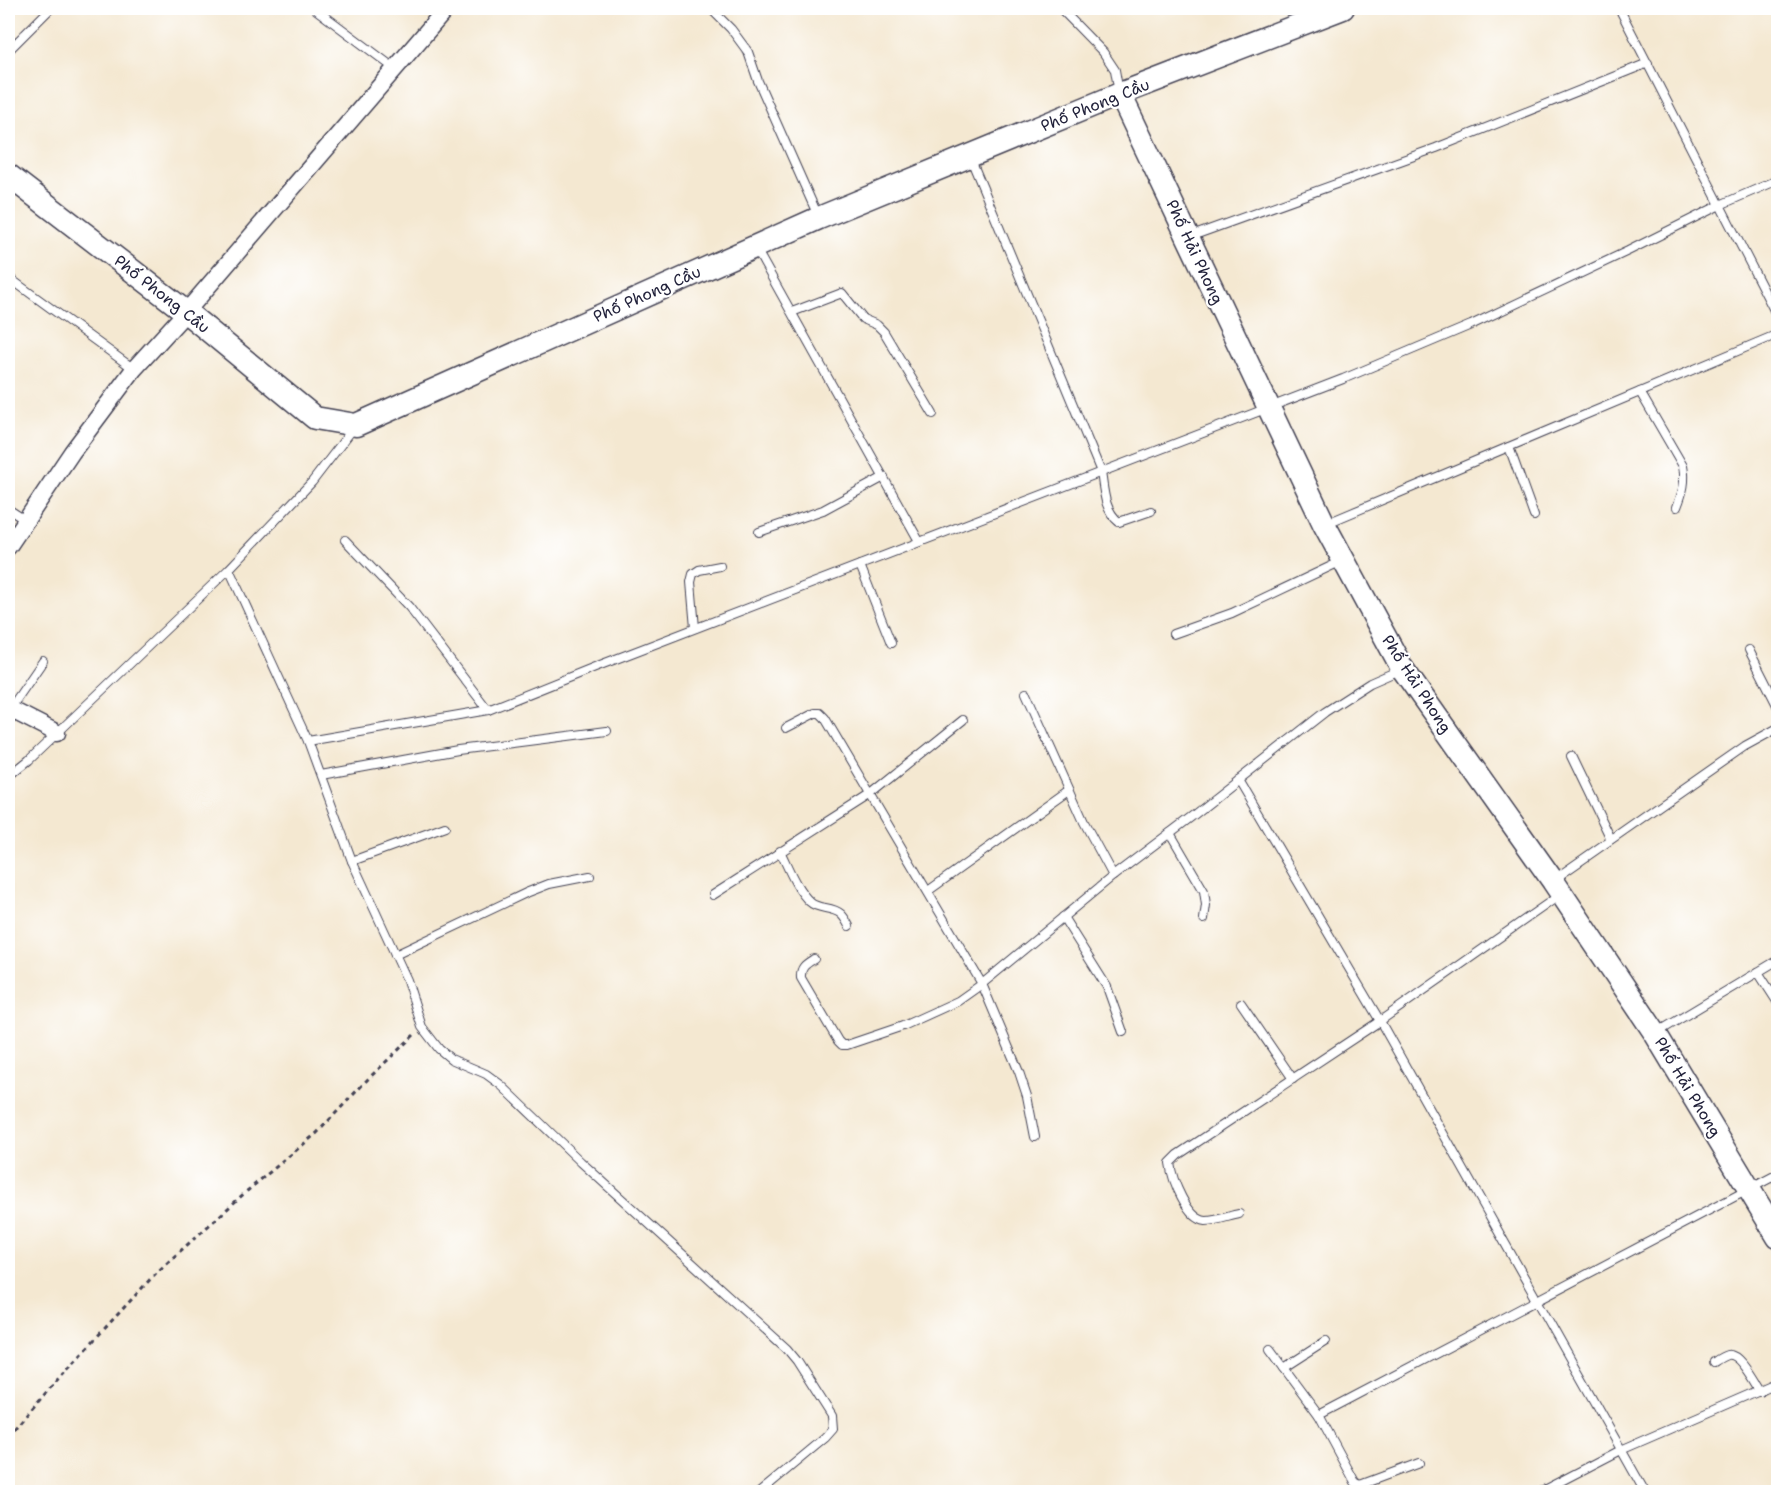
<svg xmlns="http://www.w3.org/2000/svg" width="1786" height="1500" viewBox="0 0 1786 1500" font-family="'Shantell Sans',sans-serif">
  <rect width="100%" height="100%" fill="#fff"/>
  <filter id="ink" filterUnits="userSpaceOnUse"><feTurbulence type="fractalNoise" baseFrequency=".0167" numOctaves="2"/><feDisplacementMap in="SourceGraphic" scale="12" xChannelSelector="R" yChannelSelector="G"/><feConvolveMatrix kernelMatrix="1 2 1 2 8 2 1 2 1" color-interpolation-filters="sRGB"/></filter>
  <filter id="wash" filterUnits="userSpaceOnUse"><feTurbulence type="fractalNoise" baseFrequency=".008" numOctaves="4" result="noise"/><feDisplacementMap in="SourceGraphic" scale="24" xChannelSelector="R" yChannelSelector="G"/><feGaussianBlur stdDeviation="1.35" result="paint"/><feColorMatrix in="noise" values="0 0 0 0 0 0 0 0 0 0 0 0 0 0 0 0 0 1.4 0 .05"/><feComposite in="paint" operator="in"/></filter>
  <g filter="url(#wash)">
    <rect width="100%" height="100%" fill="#f4e8d1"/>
  </g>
  <g filter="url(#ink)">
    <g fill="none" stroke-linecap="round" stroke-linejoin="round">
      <g stroke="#424052" stroke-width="10">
        <g id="lane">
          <polyline points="314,8 394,68"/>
          <polyline points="710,8 731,29 748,52 758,81 818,216"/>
          <polyline points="1060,8 1103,52 1115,70 1119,93"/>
          <polyline points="1619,8 1778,318"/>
          <polyline points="8,51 51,8"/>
          <path d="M970 157 1101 472C1104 491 1104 510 1119 522L1151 511"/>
          <polyline points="1189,237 1436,148 1648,63"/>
          <polyline points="756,249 919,541"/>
          <polyline points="8,277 134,369"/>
          <polyline points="792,312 842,293 863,319 877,325 884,332 933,414"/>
          <path d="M1640 392 1683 466C1686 481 1683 492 1677 507"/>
          <polyline points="355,426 312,482 229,569 308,741 352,861 407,980 422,1027 439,1049 451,1059 486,1074 501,1085 581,1162 787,1349 797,1361 832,1416 833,1429 825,1438 760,1492"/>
          <polyline points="1509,447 1534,516"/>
          <polyline points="8,509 25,520"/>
          <polyline points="1325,524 1778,334"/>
          <polyline points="759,532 823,510 884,477"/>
          <polyline points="345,540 409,607 488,710"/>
          <polyline points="860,565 891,643"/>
          <polyline points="695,628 691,582 693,574 699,570 720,566"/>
          <polyline points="1173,634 1232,613 1344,560"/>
          <polyline points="1749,650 1778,707"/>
          <polyline points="1026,693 1084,822 1113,876"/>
          <polyline points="10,709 43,661"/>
          <polyline points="786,728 815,713 820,713 825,718 982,984 1019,1072 1027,1096 1035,1137"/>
          <polyline points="308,741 488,710 595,667 1343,379 1471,325 1628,251 1720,205 1778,180"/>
          <polyline points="1571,756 1611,839"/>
          <polyline points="321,775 458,750 607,731"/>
          <polyline points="8,777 29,760 229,569"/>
          <polyline points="1238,780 1380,1021 1645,1492"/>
          <polyline points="1170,833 1204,891 1206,905 1204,919"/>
          <path d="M780 851C788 867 796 889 810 902 818 910 832 906 841 914 844 917 847 922 849 926"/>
          <polyline points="352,861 445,827"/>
          <polyline points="1553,880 1745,746 1778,728"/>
          <polyline points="928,891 1069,790"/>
          <polyline points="713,895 871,794 963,720"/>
          <polyline points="1063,917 1107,987 1123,1032"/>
          <polyline points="395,955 526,893 549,884 590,876"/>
          <path d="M814 959C806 964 800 967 801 978L838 1041 842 1045H847L903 1026 958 1001 982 984 1113 876 1195 814 1325 712 1370 683 1402 669"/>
          <polyline points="1758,972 1778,1003"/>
          <polyline points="1241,1003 1293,1079"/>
          <polyline points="1658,1032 1778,960"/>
          <path d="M1239 1214C1229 1216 1216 1221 1206 1221 1187 1219 1172 1179 1170 1163L1178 1155 1380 1021 1560 895"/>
          <polyline points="1270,1349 1319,1415"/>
          <path d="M1714 1362C1717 1360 1723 1356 1727 1355 1739 1352 1754 1382 1760 1391"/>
          <polyline points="1284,1368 1326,1341"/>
          <polyline points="1419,1463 1360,1485 1355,1482 1319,1415 1778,1174"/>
          <polyline points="1540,1492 1621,1450 1778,1382"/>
        </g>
      </g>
      <g stroke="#424052" stroke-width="19">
        <g id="street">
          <polyline points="8,547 72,452 134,369 186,312 447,8"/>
          <polyline points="8,708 57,733"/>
        </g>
      </g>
      <g stroke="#424052" stroke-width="25">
        <g id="secondary">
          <polyline points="1120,94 1324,524 1402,668 1553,881 1655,1033 1778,1237"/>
          <polyline points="8,175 186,312 315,418 356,425 819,218 1120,94 1343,8"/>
        </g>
      </g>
      <polyline stroke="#424052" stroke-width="3" stroke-dasharray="4.5 4.5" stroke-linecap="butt" points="8,1436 58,1379 156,1273 247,1191 317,1133 368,1079 414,1035"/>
      <use href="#lane" stroke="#fff" stroke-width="8"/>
      <use href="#street" stroke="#fff" stroke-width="16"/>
      <use href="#secondary" stroke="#fff" stroke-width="22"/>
    </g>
  </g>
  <g text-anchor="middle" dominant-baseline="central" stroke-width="4.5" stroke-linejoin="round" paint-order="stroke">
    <g font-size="16" fill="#22223b" stroke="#fff">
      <text transform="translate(1095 105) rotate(-22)">Phố Phong Cầu</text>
      <text transform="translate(1195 252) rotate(65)">Phố Hải Phong</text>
      <text transform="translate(162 294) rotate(38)">Phố Phong Cầu</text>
      <text transform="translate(647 294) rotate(-24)">Phố Phong Cầu</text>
      <text transform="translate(1417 684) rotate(57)">Phố Hải Phong</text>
      <text transform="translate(1688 1087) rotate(59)">Phố Hải Phong</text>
    </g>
  </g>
  <rect width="1786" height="1500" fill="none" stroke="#fff" stroke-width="30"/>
</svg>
